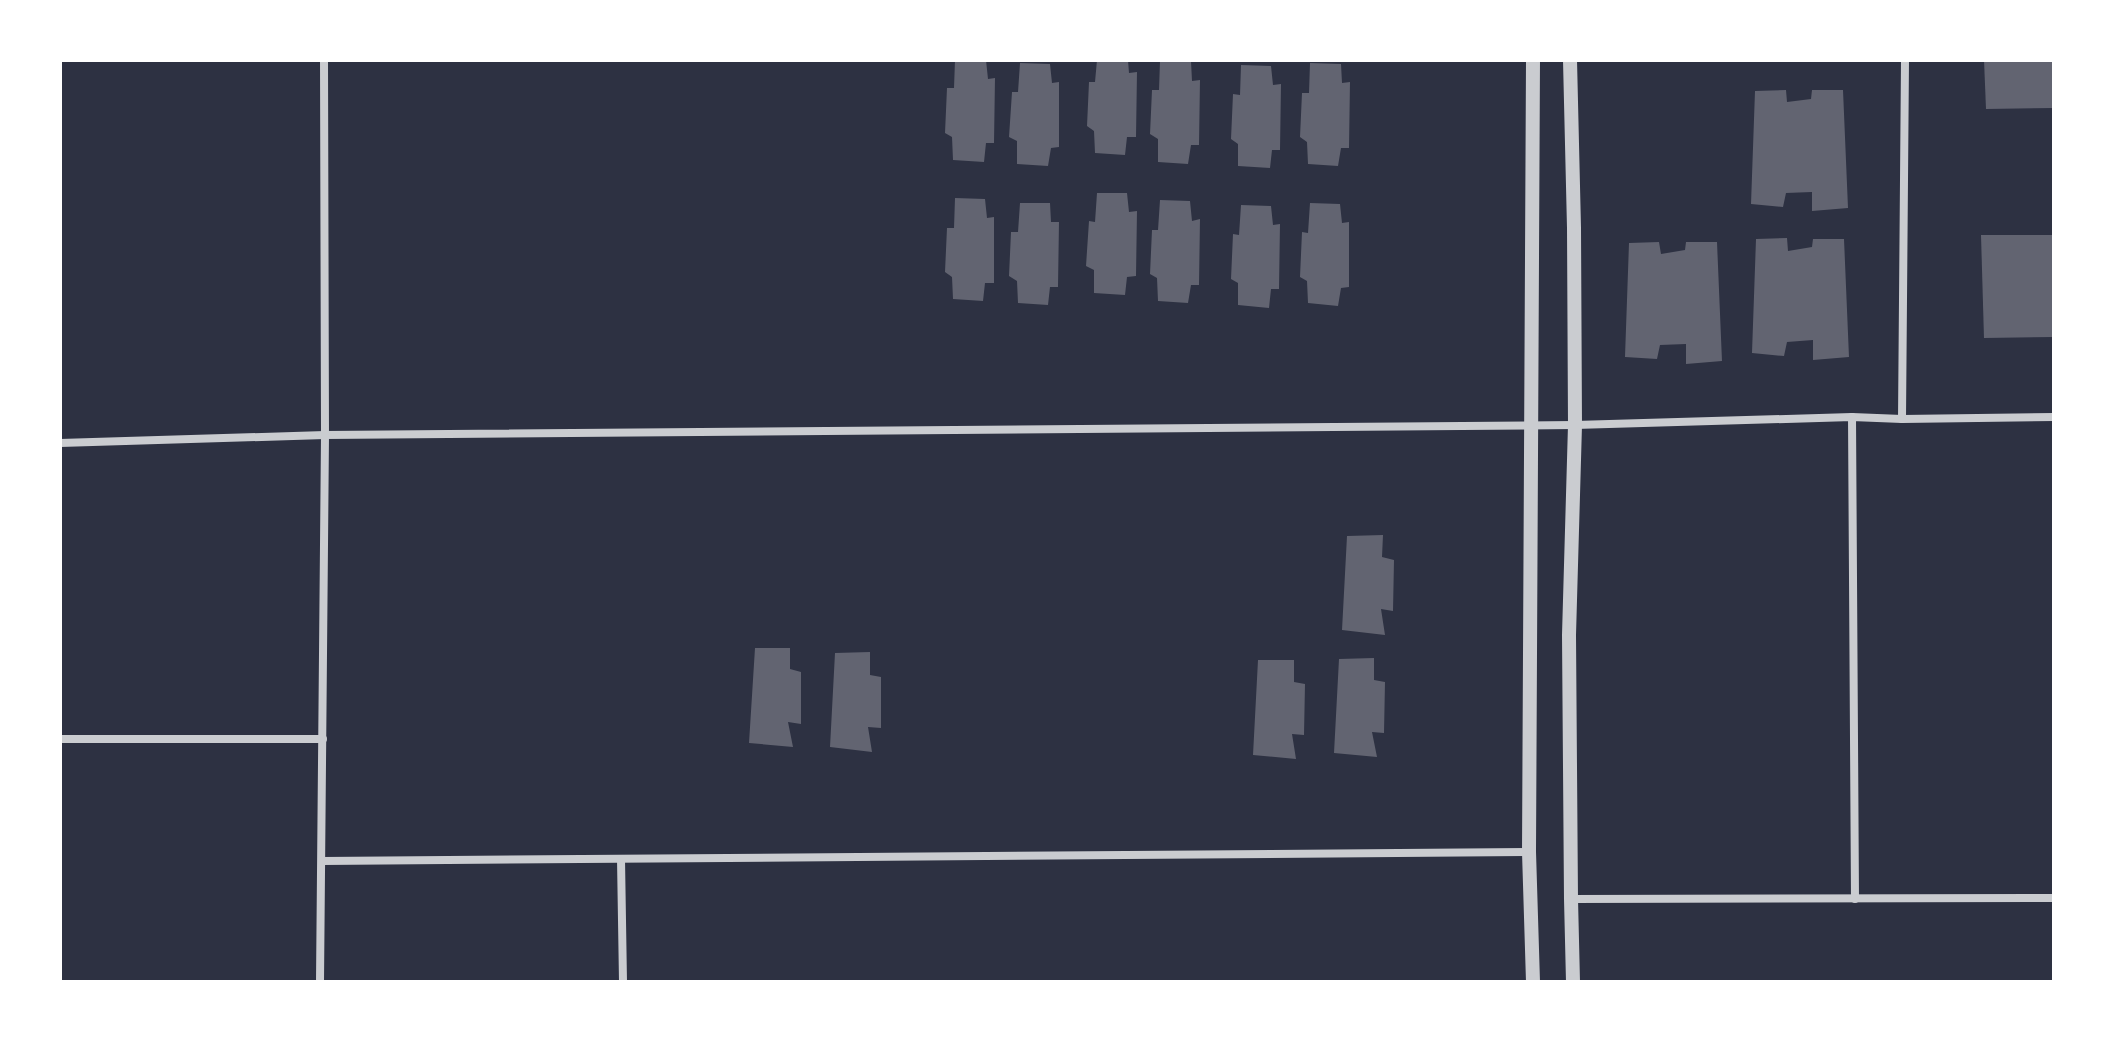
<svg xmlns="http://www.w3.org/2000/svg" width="2114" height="1042" viewBox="0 0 2114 1042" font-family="Signika,sans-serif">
  <rect width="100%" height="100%" fill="#2d3142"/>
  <g fill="#626471">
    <polygon points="955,60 986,60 988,79 995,78 994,143 986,143 984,162 953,160 952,137 945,133 947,88 954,88"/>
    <polygon points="1097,60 1128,60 1129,73 1137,72 1136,137 1127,137 1125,155 1095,153 1094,131 1087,126 1089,82 1095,82"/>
    <polygon points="1984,60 2054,60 2054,108 1986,109"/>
    <polygon points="1160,61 1191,61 1192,81 1200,80 1199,145 1191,145 1188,164 1158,162 1158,139 1150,134 1152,90 1159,90"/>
    <polygon points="1020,63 1050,64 1052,83 1059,82 1059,147 1051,148 1048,166 1017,164 1017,141 1009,137 1012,92 1018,92"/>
    <polygon points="1310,63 1341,64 1342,83 1350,82 1349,148 1341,148 1338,166 1308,164 1307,142 1300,137 1302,93 1309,93"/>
    <polygon points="1241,65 1271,66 1273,85 1281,84 1280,150 1272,150 1270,168 1238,166 1238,144 1231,139 1233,94 1240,95"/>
    <polygon points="1786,90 1787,102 1811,99 1812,90 1843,90 1848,208 1812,211 1812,192 1786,193 1783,207 1751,204 1755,91"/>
    <polygon points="1097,193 1127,193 1129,212 1137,211 1136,276 1127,277 1125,295 1094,293 1094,270 1086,266 1089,221 1095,222"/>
    <polygon points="955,198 985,199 987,218 994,217 994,283 985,283 983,301 953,299 952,277 945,272 947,228 954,228"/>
    <polygon points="1160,200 1190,201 1192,221 1200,219 1199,285 1191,285 1188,303 1158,301 1157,278 1150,274 1152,230 1158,230"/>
    <polygon points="1020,203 1050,203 1051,222 1059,222 1058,287 1050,287 1048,305 1018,303 1017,281 1009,276 1011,232 1018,232"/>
    <polygon points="1310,203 1340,204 1342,223 1349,222 1349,287 1341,288 1338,306 1308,303 1307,281 1300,277 1302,232 1308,233"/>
    <polygon points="1241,205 1271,206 1273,225 1280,224 1279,289 1271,289 1269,308 1238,305 1238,283 1231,279 1233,234 1239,235"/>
    <polygon points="1981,235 2054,235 2054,337 1984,338"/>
    <polygon points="1787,238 1788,251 1812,247 1813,239 1844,239 1849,357 1813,360 1813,340 1787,342 1784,356 1752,353 1756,239"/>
    <polygon points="1659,242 1661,254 1685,250 1686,242 1717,242 1722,361 1686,364 1686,344 1660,345 1657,359 1625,357 1629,243"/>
    <polygon points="1383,535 1382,557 1394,560 1393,611 1381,609 1385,635 1342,630 1347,536"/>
    <polygon points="755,648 790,648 790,669 801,672 801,724 788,722 793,747 749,743"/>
    <polygon points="870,652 870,675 881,677 881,728 868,727 872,752 830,747 835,653"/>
    <polygon points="1374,658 1374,680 1385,682 1384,733 1372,732 1377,757 1334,753 1339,659"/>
    <polygon points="1258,660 1294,660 1294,682 1305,684 1304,735 1292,734 1296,759 1253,755"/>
  </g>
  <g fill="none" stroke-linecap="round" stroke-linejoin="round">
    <g stroke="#caccd0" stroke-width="8">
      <polyline points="1852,417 1855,899"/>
      <polyline points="1902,419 1905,60"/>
      <polyline points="60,443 325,435 1575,425 1852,417 1902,419 2054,417"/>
      <polyline points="60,739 323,739"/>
      <polyline points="621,859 623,982"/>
      <polyline points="322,861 1529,852"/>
      <polyline points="1571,899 2054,898"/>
      <polyline points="320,982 325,435 324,60"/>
    </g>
    <g stroke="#caccd0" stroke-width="14">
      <polyline points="1533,60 1529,852 1533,982"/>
      <polyline points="1570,60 1574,228 1575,425 1569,635 1571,899 1573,982"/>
    </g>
  </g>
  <rect width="2114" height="1042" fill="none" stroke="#ffffff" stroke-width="124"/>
</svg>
